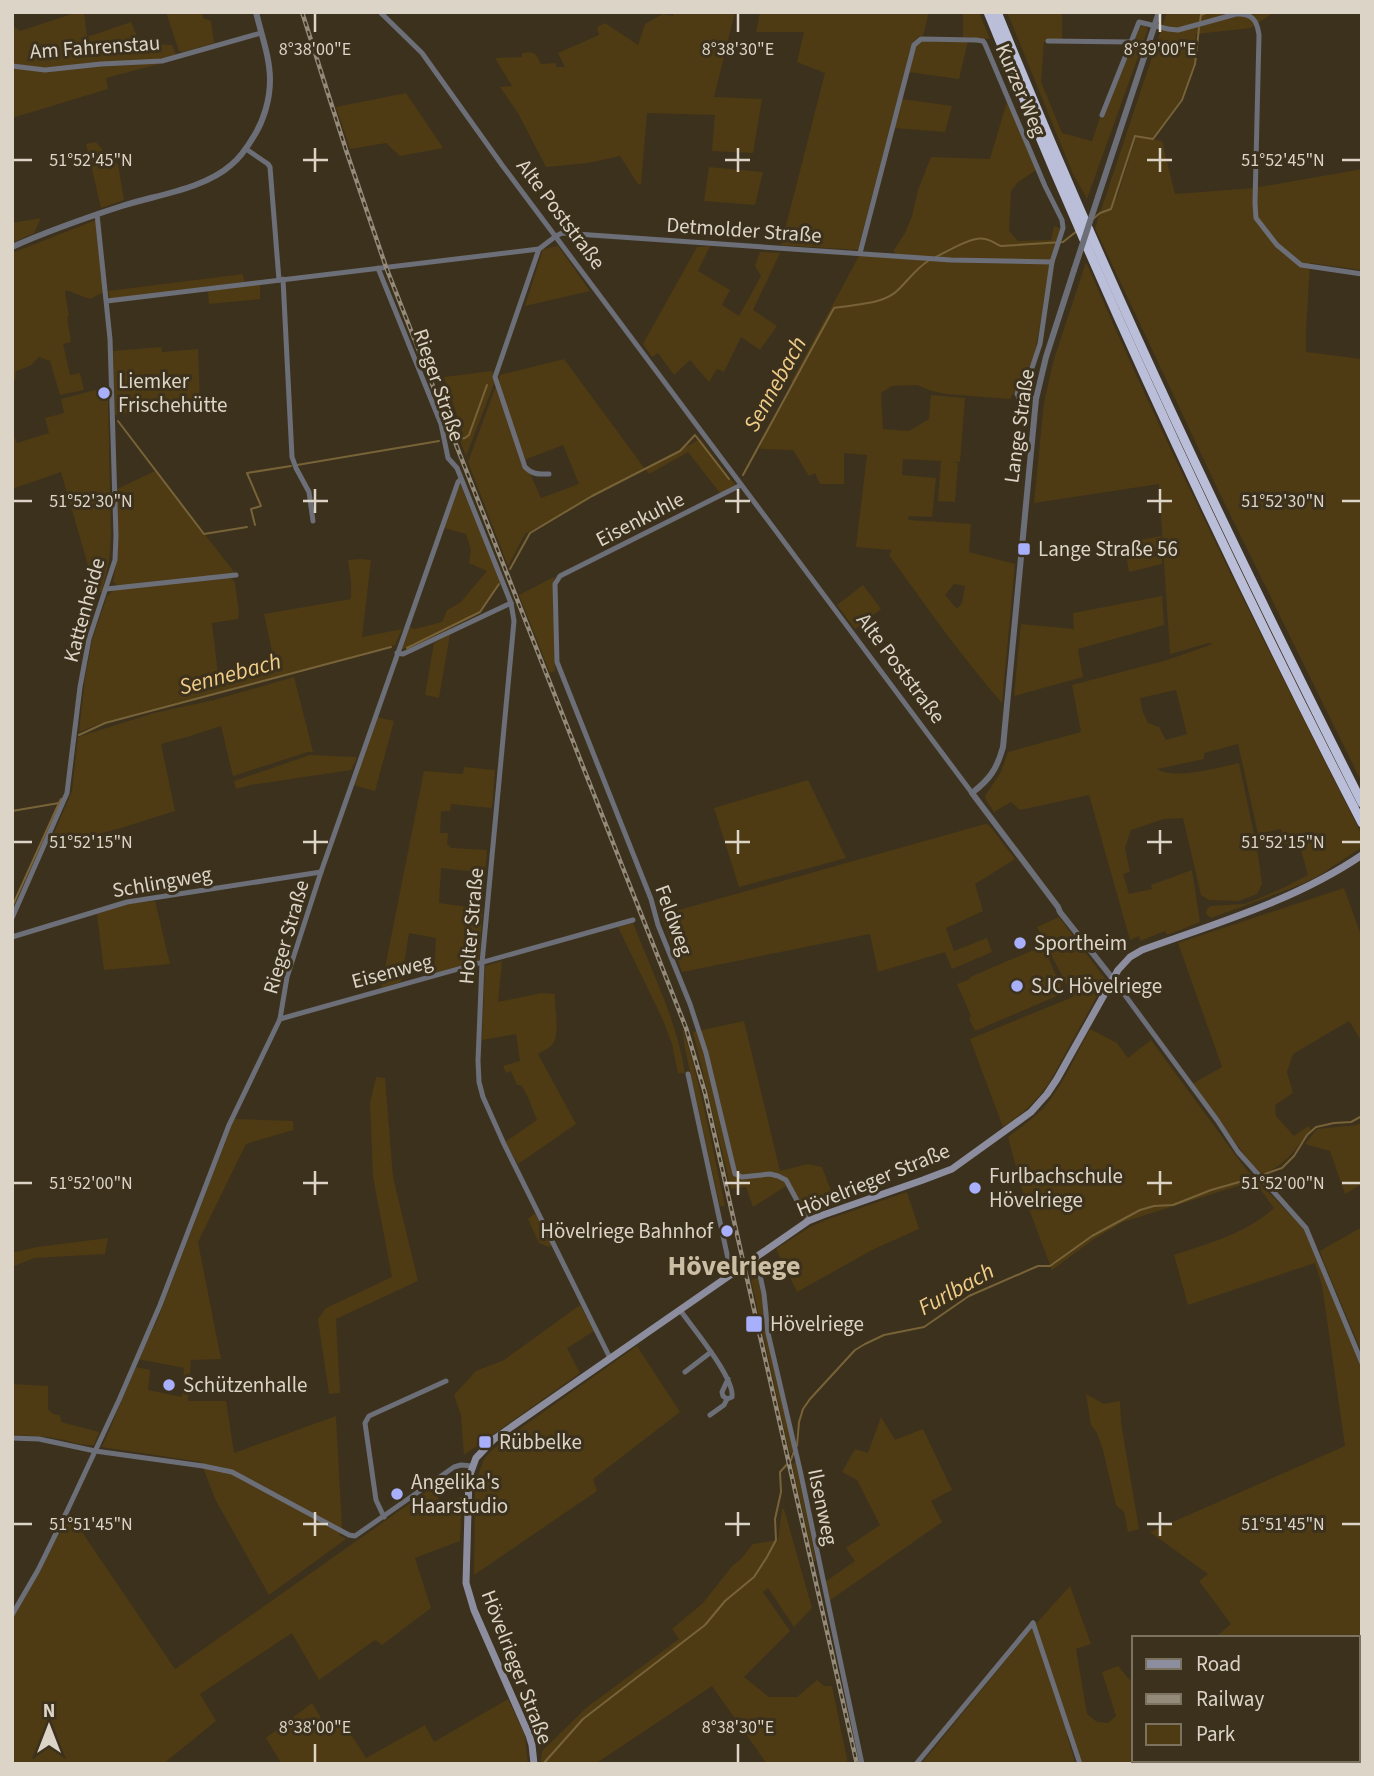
<svg xmlns="http://www.w3.org/2000/svg" width="1374" height="1776" viewBox="0 0 1374 1776" font-family="'Source Sans 3',sans-serif">
  <rect width="100%" height="100%" fill="#3c311c"/>
  <g fill="#4e3b14" fill-rule="evenodd">
    <polygon points="78,12 84,12 87,37 131,22 140,43 172,45 176,55 159,64 106,78 108,89 12,118 12,25 20,31"/>
    <polygon points="166,12 202,12 203,18 211,21 214,43 183,52 179,51"/>
    <path d="M674 12H735L714 97 762 99 753 153 712 151 715 115 647 113 641 184H638L620 156 588 163 546 167 518 113 500 87 512 86 495 58 522 57V53C535 52 535 52 541 64L556 63V67H565L558 53 599 35 597 27 605 23 638 45 645 24 663 14 673 16Z"/>
    <polygon points="760,12 929,12 923,36 918,37 912,43 858,250 781,245 825,73 797,62 804,32 756,32"/>
    <polygon points="963,12 979,12 990,39 963,37"/>
    <polygon points="1007,12 1062,12 1062,43 1044,42 1041,82 1062,133 1092,141 1100,117 1104,117 1140,26 1145,26 1148,29 1087,199 1073,174"/>
    <polygon points="1167,12 1274,12 1251,28 1196,34 1194,64 1181,99 1153,138 1135,135 1115,197 1117,197 1136,137 1162,141 1175,194 1254,188 1362,169 1362,270 1310,263 1306,329 1306,352 1362,359 1362,783 1220,494 1095,228"/>
    <polygon points="921,41 968,41 959,79 908,72 915,47"/>
    <polygon points="406,93 443,148 400,156 386,143 350,149 336,107"/>
    <polygon points="902,99 952,106 945,132 894,128"/>
    <path d="M1007 101 1036 170 1018 182 1011 191 1009 231 1018 241 1051 240 1054 226 1060 228 1049 271 1033 365 1010 399 946 394 932 391 917 385 892 386 881 393 883 429 909 431 929 419 931 395 965 398 960 462H953L958 463 955 502 938 501 941 461 903 459 902 475 936 478 932 517 909 516 908 520 971 524 969 552 1015 564 1002 703C961 656 925 605 889 555L892 550 856 547 867 455 844 453V484H820L815 473 809 476 793 450 761 449 760 445 794 383 791 382 859 256 892 257 895 252 893 251 905 233 912 216 918 190 931 157 990 159ZM954 584 965 586 962 603 957 609 945 595Z"/>
    <polygon points="96,142 112,162 118,164 124,200 101,208 86,144"/>
    <polygon points="709,167 763,172 755,205 704,201"/>
    <polygon points="41,218 34,233 12,243 12,223"/>
    <polygon points="96,220 104,292 90,299 66,290 65,293 69,316 67,317 71,342 63,344 70,375 80,373 84,390 60,395 50,361 39,357 30,366 16,371 15,380 12,381 12,253"/>
    <polygon points="558,246 590,291 525,306 543,249"/>
    <polygon points="710,246 698,271 730,290 722,305 739,316 761,276 755,266 760,252 780,253 753,310 777,326 760,350 741,337 724,372 717,369 709,382 690,360 674,375 658,353 652,357 643,344 697,247"/>
    <path d="M1086 262C1170 457 1266 646 1362 835V847L1320 875 1300 885 1211 918 1206 914 1207 909 1210 906 1245 904 1281 889 1308 875 1299 843 1284 844 1281 829 1258 834 1238 744 1204 753V759L1157 769C1176 780 1217 768 1239 763L1257 848 1262 884 1257 894 1239 901 1209 900 1201 895 1183 818 1164 819 1131 830 1125 848 1130 872 1123 874 1129 894 1152 889 1151 885 1192 870 1200 922 1167 935 1165 931 1140 941 1139 936 1130 940 1089 795 1020 810 1011 802 994 812 986 800 985 796 1001 772 1008 752 1081 732 1072 685 1167 660 1213 644 1209 643 1170 654 1159 484 1034 503 1044 402 1054 359ZM1176 690 1187 734 1166 740 1159 727 1148 723 1142 710 1140 698Z"/>
    <polygon points="243,274 244,282 110,299 108,291"/>
    <polygon points="260,284 260,299 209,304 208,291"/>
    <polygon points="161,347 162,352 198,349 200,406 115,415 113,351"/>
    <path d="M564 359 645 469 700 439 735 485 720 493 688 452 649 474 645 469 525 534 508 566 468 462 500 375ZM563 445 579 484 541 498 524 460Z"/>
    <polygon points="492,371 495,381 466,456 460,440 463,433 444,377"/>
    <polygon points="99,389 101,397 108,397 111,536 109,561 102,592 96,593 61,472 12,489 12,436 14,436 17,443 49,433 45,418 64,413 61,399"/>
    <polygon points="155,471 235,573 118,586 113,581 118,555 117,489"/>
    <polygon points="459,486 461,486 501,581 479,612 401,650 409,627 415,629 442,622 447,610 460,603 487,571 469,563 471,550 466,534 444,528"/>
    <polygon points="1161,536 1162,564 1129,572 1124,543"/>
    <polygon points="360,559 371,560 362,637 402,629 395,645 104,722 79,732 85,679 92,640 107,596 114,590 227,577 232,579 235,583 239,613 238,619 212,623 218,674 274,660 264,614 351,599 351,581 348,560"/>
    <polygon points="554,577 555,671 550,673 519,595"/>
    <polygon points="863,585 881,609 855,629 837,605"/>
    <polygon points="1162,596 1164,625 1078,649 1083,677 1014,696 1021,624 1074,629 1073,613"/>
    <polygon points="450,634 439,698 425,695 434,643"/>
    <polygon points="294,677 313,752 308,752 233,776 221,726 187,737 161,744 175,811 121,828 56,845 49,845 72,791 78,737 154,713 214,700"/>
    <polygon points="377,717 394,721 375,791 353,785"/>
    <polygon points="310,755 355,757 357,758 351,770 250,785 236,789 234,781"/>
    <polygon points="464,767 495,770 492,808 451,804 450,811 441,811 440,833 448,833 447,844 451,848 487,850 485,873 441,868 439,903 483,909 479,959 478,962 434,974 436,938 409,933 401,982 381,988 424,771 463,774"/>
    <polygon points="808,780 846,858 739,887 714,808"/>
    <polygon points="985,824 989,825 1015,859 975,884 983,911 946,928 954,951 987,938 992,952 952,969 945,952 878,972 870,934 682,972 661,915"/>
    <path d="M1344 888 1362 938V1042L1349 1021 1293 1054 1287 1072 1293 1093 1275 1105 1276 1116 1294 1136 1308 1126 1311 1129C1295 1150 1287 1164 1262 1175L1249 1161 1192 1084 1222 1067 1178 943Z"/>
    <polygon points="155,901 170,964 104,970 97,914 128,904"/>
    <path d="M1059 917 1106 980 1049 1083C1036 1102 1022 1114 1003 1127L970 1039 1073 997 1037 927Z"/>
    <path d="M633 923C652 972 677 1021 685 1073H678L672 1044 663 1020 618 927Z"/>
    <polygon points="1043,946 1064,993 975,1031 969,1018 971,1016 957,984 970,979 970,977"/>
    <path d="M502 961 498 1002 541 993 555 994C554 1008 561 1034 552 1045 548 1049 542 1052 538 1054L576 1124 518 1164 505 1142 537 1120 527 1095 521 1085H517L511 1071 506 1073 503 1066 520 1061 516 1034 482 1040 485 966Z"/>
    <polygon points="744,1021 780,1171 808,1164 822,1167 836,1204 814,1214 805,1220 786,1186 753,1207 746,1187 731,1189 693,1032"/>
    <path d="M682 1026C701 1085 712 1146 725 1206H720L685 1049Z"/>
    <path d="M1090 1029 1117 1043 1128 1058 1151 1040 1245 1168 1304 1229 1362 1365V1732L1358 1728V1638H1215L1231 1624 1199 1581 1208 1574 1150 1532 1345 1446 1322 1285 1315 1263 1188 1305 1174 1255C1209 1243 1246 1234 1274 1208L1254 1181 1123 1222 1094 1239 1052 1270 1023 1193 1008 1137C1021 1127 1035 1118 1046 1105 1064 1083 1076 1054 1090 1029Z"/>
    <polygon points="376,1077 385,1078 393,1177 418,1281 336,1319 340,1393 329,1394 318,1319 326,1308 392,1277 373,1177 370,1103"/>
    <polygon points="234,1119 293,1121 293,1130 246,1144 198,1242 221,1359 191,1360 188,1401 226,1401 234,1453 336,1416 342,1529 339,1535 346,1539 269,1595 215,1499 201,1462 102,1447 136,1367 150,1370 148,1390 182,1397 184,1368 138,1359 157,1321"/>
    <polygon points="1362,1122 1362,1184 1345,1194 1330,1151 1305,1144 1317,1129 1357,1125"/>
    <polygon points="907,1192 919,1229 874,1249 797,1292 776,1249 810,1227 826,1220"/>
    <polygon points="535,1213 553,1245 549,1247 539,1243 528,1219"/>
    <polygon points="1362,1227 1362,1353 1324,1263 1320,1251"/>
    <polygon points="108,1238 105,1254 34,1258 12,1267 12,1253 15,1252 37,1247"/>
    <polygon points="758,1278 793,1450 790,1455 751,1280"/>
    <polygon points="580,1305 594,1331 567,1348 580,1373 464,1455 461,1415 454,1395 476,1371 504,1360"/>
    <polygon points="637,1346 680,1412 593,1479 597,1491 474,1575 475,1490 477,1478 484,1459 489,1453 505,1439"/>
    <path d="M12 1384 48 1386V1409L53 1414 60 1415 61 1422 99 1432 94 1445C82 1446 70 1441 59 1439 44 1436 28 1435 12 1435Z"/>
    <polygon points="1086,1394 1104,1404 1120,1401 1121,1423 1139,1529 1128,1532 1124,1512 1116,1505 1103,1450 1097,1433 1091,1425"/>
    <polygon points="881,1417 895,1440 923,1429 952,1490 931,1501 942,1522 829,1601 825,1582 855,1561 846,1548 880,1525 857,1480 842,1472 855,1449 868,1453"/>
    <polygon points="796,1462 798,1473 816,1561 814,1561 792,1464"/>
    <polygon points="433,1487 443,1508 462,1496 460,1541 415,1558 431,1608 382,1645 375,1640 319,1680 292,1633 200,1694 216,1721 163,1764 12,1764 12,1620 40,1571 69,1513 175,1669"/>
    <polygon points="782,1509 784,1509 812,1608 794,1627 768,1588 763,1592 790,1631 744,1677 769,1697 797,1697 817,1680 824,1686 832,1686 848,1764 767,1764 712,1686 595,1764 540,1764 542,1751 586,1708 679,1639 672,1629 703,1603 733,1565 740,1560 753,1544 778,1540"/>
    <polygon points="1070,1586 1091,1644 1076,1649 1087,1714 1097,1722 1108,1723 1116,1716 1102,1672 1118,1666 1134,1685 1134,1760 1170,1760 1172,1764 1082,1764 1072,1733 1067,1736 1076,1764 921,1764 1034,1626"/>
    <polygon points="508,1699 525,1735 528,1764 282,1764 266,1738 312,1703 329,1732 344,1723 366,1758 425,1725 434,1742"/>
  </g>
  <g fill="none" stroke-linecap="round" stroke-linejoin="round">
    <g stroke="#786338" stroke-width="2">
      <polyline points="1200,22 1201,15 1208,12"/>
      <polyline points="1093,219 1100,213 1111,209 1135,136 1153,139 1182,100 1195,64 1199,28"/>
      <path d="M936 257C948 251 972 236 985 239 991 240 996 244 1001 246L1063 242 1077 231"/>
      <polyline points="118,421 204,534 247,527"/>
      <polyline points="457,439 465,438 469,435 487,385"/>
      <polyline points="297,465 439,441"/>
      <path d="M743 475 834 308C855 304 884 305 899 289 908 280 917 268 928 261"/>
      <polyline points="255,525 251,509 261,506 247,473 291,466"/>
      <polyline points="510,569 530,533 592,496 680,451 695,435 729,479"/>
      <polyline points="407,648 480,612 499,584"/>
      <polyline points="79,735 105,723 391,647"/>
      <polyline points="12,811 59,803 61,799"/>
      <polyline points="12,907 59,803"/>
      <polyline points="797,1446 799,1422 803,1409 810,1399 855,1350 865,1344 884,1335 924,1327 969,1296 1038,1266 1050,1266 1092,1236 1140,1210 1154,1206 1173,1205 1211,1190 1250,1179 1282,1168 1294,1156 1307,1135 1316,1127 1334,1123 1351,1122 1362,1116"/>
      <polyline points="543,1764 583,1719 705,1625 725,1601 754,1577 767,1557 776,1540 775,1519 781,1492 780,1472 791,1460 794,1451"/>
    </g>
    <g stroke="#6c6e78" stroke-width="5">
      <polyline points="380,12 422,53 502,165 972,793"/>
      <polyline points="1048,41 1130,42"/>
      <polyline points="12,66 45,70 101,64 162,61 261,33"/>
      <path d="M1102 115 1139 22 1168 29 1178 30 1236 14C1252 13 1257 20 1259 35L1255 203 1256 218 1277 245 1301 265 1362 274"/>
      <polyline points="246,149 268,164 270,167 279,280"/>
      <path d="M539 249 495 377 525 467C533 475 539 474 549 474"/>
      <polyline points="860,253 914,45 921,39 976,40 983,41 985,44 1045,186 1062,220 1063,228 1052,262"/>
      <polyline points="378,268 441,424 448,458 457,468 511,603 514,621 482,963 478,1061 479,1082 483,1097 504,1144 610,1358"/>
      <polyline points="283,279 292,457 296,468 309,492 313,521"/>
      <polyline points="107,301 539,249 556,236 562,233 951,260 1052,262 1040,344 1032,368 1028,377 1020,385 1017,394 1019,398 1036,399"/>
      <polyline points="741,485 560,576 555,584 557,662 651,899 658,925 690,1004 706,1053 735,1174 742,1177 770,1174 778,1176 786,1180 808,1221"/>
      <polyline points="106,589 236,575"/>
      <polyline points="397,653 403,654 511,603"/>
      <polyline points="12,918 67,793 80,687 89,639 115,560 116,536 110,339 97,214"/>
      <polyline points="12,937 127,902 321,872"/>
      <polyline points="1113,979 1217,1120 1238,1152 1306,1228 1362,1363"/>
      <polyline points="280,1019 633,920"/>
      <polyline points="688,1074 730,1268 733,1272"/>
      <polyline points="754,1258 757,1261 764,1294 768,1333 800,1470 862,1764"/>
      <path d="M680 1310C692 1327 735 1378 732 1397L727 1399 723 1396 722 1392 728 1379"/>
      <polyline points="685,1372 711,1352"/>
      <polyline points="710,1415 724,1405 727,1399"/>
      <polyline points="12,1438 39,1439 95,1451 203,1466 232,1472 349,1535 355,1536 454,1467 461,1465 472,1466"/>
      <polyline points="384,1517 376,1500 365,1423 369,1416 446,1381"/>
      <polyline points="12,1615 38,1570 68,1509 119,1400 160,1305 229,1125 280,1019 287,977 321,872 458,482 461,479"/>
      <polyline points="1033,1623 1080,1764"/>
      <polyline points="916,1764 1033,1623"/>
    </g>
    <g stroke="#6c6e78" stroke-width="6">
      <polyline points="1098,197 1159,12"/>
      <path d="M12 247C48 231 85 218 122 206 156 195 204 189 231 165 241 157 248 146 254 136 264 120 270 99 270 80 270 57 261 34 256 12"/>
      <path d="M1074 270 1046 357 1036 399 1003 747C997 769 990 779 972 793L1058 907 1060 912 1113 979"/>
    </g>
    <path stroke="#8c8ea0" stroke-width="7" d="M534 1764 532 1745 529 1735 474 1610 466 1583 469 1477 476 1458 494 1439 808 1221 823 1215 923 1180 952 1169 1031 1112 1047 1094 1057 1079 1118 970 1130 957 1142 950C1217 923 1296 900 1362 855"/>
    <g stroke="#babed9" stroke-width="9">
      <path d="M988 12C1100 288 1225 558 1362 823"/>
      <path d="M997 12C1106 282 1231 544 1362 803"/>
    </g>
    <g stroke="#938a7a" stroke-width="4.5">
      <polyline id="rail" points="302,12 346,150 386,267 686,1028 705,1093 857,1764"/>
    </g>
    <use href="#rail" stroke="#3c311c" stroke-width="2" stroke-dasharray="5" stroke-linecap="butt"/>
    <polyline stroke="#6c6e78" stroke-width="6" points="1074,270 1098,197"/>
  </g>
  <path fill="none" stroke="#dbd4c7" stroke-width="2.5" d="M315 14V32M738 14V32M1160 14V32M315 148V172M738 148V172M1160 148V172M14 160H32M303 160H328M725 160H750M1147 160H1172M1342 160H1360M315 489V513M738 489V513M1160 489V513M14 501H32M303 501H328M725 501H750M1147 501H1172M1342 501H1360M315 830V854M738 830V854M1160 830V854M14 842H32M303 842H328M725 842H750M1147 842H1172M1342 842H1360M315 1171V1195M738 1171V1195M1160 1171V1195M14 1183H32M303 1183H328M725 1183H750M1147 1183H1172M1342 1183H1360M315 1512V1536M738 1512V1536M1160 1512V1536M14 1524H32M303 1524H328M725 1524H750M1147 1524H1172M1342 1524H1360M315 1744V1762M738 1744V1762"/>
  <g fill="#a8b0fc" stroke="#3c311c" stroke-width="2.5">
    <circle cx="104" cy="393" r="7"/>
    <rect x="1017" y="542" width="14" height="14" rx="3.5"/>
    <circle cx="1020" cy="943" r="7"/>
    <circle cx="1017" cy="986" r="7"/>
    <circle cx="975" cy="1188" r="7"/>
    <circle cx="727" cy="1231" r="7"/>
    <rect x="745" y="1315" width="18" height="18" rx="3.5"/>
    <circle cx="169" cy="1385" r="7"/>
    <rect x="478" y="1435" width="14" height="14" rx="3.5"/>
    <circle cx="397" cy="1494" r="7"/>
  </g>
  <g text-anchor="middle" dominant-baseline="central" stroke-width="6" stroke-linejoin="round" paint-order="stroke">
    <g font-size="21" fill="#dbd4c7" stroke="#3c311c">
      <text transform="translate(95 47) rotate(-4)">Am Fahrenstau</text>
      <text transform="translate(1021 90) rotate(67)">Kurzer Weg</text>
      <text transform="translate(561 214) rotate(53)">Alte Poststraße</text>
      <text transform="translate(744 230) rotate(4)">Detmolder Straße</text>
      <text transform="translate(439 385) rotate(71)">Rieger Straße</text>
      <text transform="translate(1019 426) rotate(-82)">Lange Straße</text>
      <text transform="translate(640 519) rotate(-27)">Eisenkuhle</text>
      <text transform="translate(84 610) rotate(-75)">Kattenheide</text>
      <text transform="translate(901 668) rotate(53)">Alte Poststraße</text>
      <text transform="translate(162 882) rotate(-10)">Schlingweg</text>
      <text transform="translate(674 920) rotate(70)">Feldweg</text>
      <text transform="translate(471 926) rotate(-85)">Holter Straße</text>
      <text transform="translate(286 937) rotate(-74)">Rieger Straße</text>
      <text transform="translate(392 971) rotate(-15)">Eisenweg</text>
      <text transform="translate(873 1180) rotate(-22)">Hövelrieger Straße</text>
      <text transform="translate(823 1507) rotate(78)">Ilsenweg</text>
      <text transform="translate(517 1667) rotate(69)">Hövelrieger Straße</text>
    </g>
    <g font-size="21" fill="#dbd4c7" stroke="#3c311c" text-anchor="start">
      <text x="118" y="381">Liemker<tspan x="118" dy="24">Frischehütte</tspan></text>
      <text x="1038" y="549">Lange Straße 56</text>
      <text x="1034" y="943">Sportheim</text>
      <text x="1031" y="986">SJC Hövelriege</text>
      <text x="989" y="1176">Furlbachschule<tspan x="989" dy="24">Hövelriege</tspan></text>
      <text x="713" y="1231" text-anchor="end">Hövelriege Bahnhof</text>
      <text x="770" y="1324">Hövelriege</text>
      <text x="183" y="1385">Schützenhalle</text>
      <text x="499" y="1442">Rübbelke</text>
      <text x="411" y="1482">Angelika's<tspan x="411" dy="24">Haarstudio</tspan></text>
    </g>
    <g font-size="23" font-style="italic" fill="#f0cd88" stroke="#3c311c">
      <text transform="translate(775 384) rotate(-61)">Sennebach</text>
      <text transform="translate(230 674) rotate(-15)">Sennebach</text>
      <text transform="translate(956 1289) rotate(-29)">Furlbach</text>
    </g>
    <g font-size="28" font-weight="bold" fill="#cbbea4" stroke="#3c311c">
      <text x="734" y="1266">Hövelriege</text>
    </g>
  </g>
  <g font-size="18" text-anchor="middle" fill="#dbd4c7" stroke="#3c311c" stroke-width="6" stroke-linejoin="round" paint-order="stroke">
    <text x="315" y="55">8°38'00"E</text>
    <text x="738" y="55">8°38'30"E</text>
    <text x="1160" y="55">8°39'00"E</text>
    <text x="91" y="166">51°52'45"N</text>
    <text x="1283" y="166">51°52'45"N</text>
    <text x="91" y="507">51°52'30"N</text>
    <text x="1283" y="507">51°52'30"N</text>
    <text x="91" y="848">51°52'15"N</text>
    <text x="1283" y="848">51°52'15"N</text>
    <text x="91" y="1189">51°52'00"N</text>
    <text x="1283" y="1189">51°52'00"N</text>
    <text x="91" y="1530">51°51'45"N</text>
    <text x="1283" y="1530">51°51'45"N</text>
    <text x="315" y="1733">8°38'00"E</text>
    <text x="738" y="1733">8°38'30"E</text>
  </g>
  <rect width="1374" height="1776" fill="none" stroke="#dbd4c7" stroke-width="28"/>
  <rect x="1132" y="1636" width="228" height="126" fill="#3c311c" stroke="#7c7260" stroke-width="2"/>
  <rect x="1146" y="1659" width="35" height="10" fill="#8c8ea0" stroke="#7c7260" stroke-width="2"/>
  <text x="1196" y="1671" font-size="21" fill="#dbd4c7">Road</text>
  <rect x="1146" y="1694" width="35" height="10" fill="#938a7a" stroke="#7c7260" stroke-width="2"/>
  <text x="1196" y="1706" font-size="21" fill="#dbd4c7">Railway</text>
  <rect x="1146" y="1724" width="35" height="21" fill="#4e3b14" stroke="#7c7260" stroke-width="2"/>
  <text x="1196" y="1741" font-size="21" fill="#dbd4c7">Park</text>
  <g transform="translate(49 1727)" stroke="#3c311c" stroke-width="5" paint-order="stroke">
  <path d="M0-5L12 26L0 18L-12 26Z" fill="#dbd4c7"/>
  <text y="-10" font-size="19" font-weight="bold" text-anchor="middle" fill="#dbd4c7">N</text>
  </g>
</svg>
